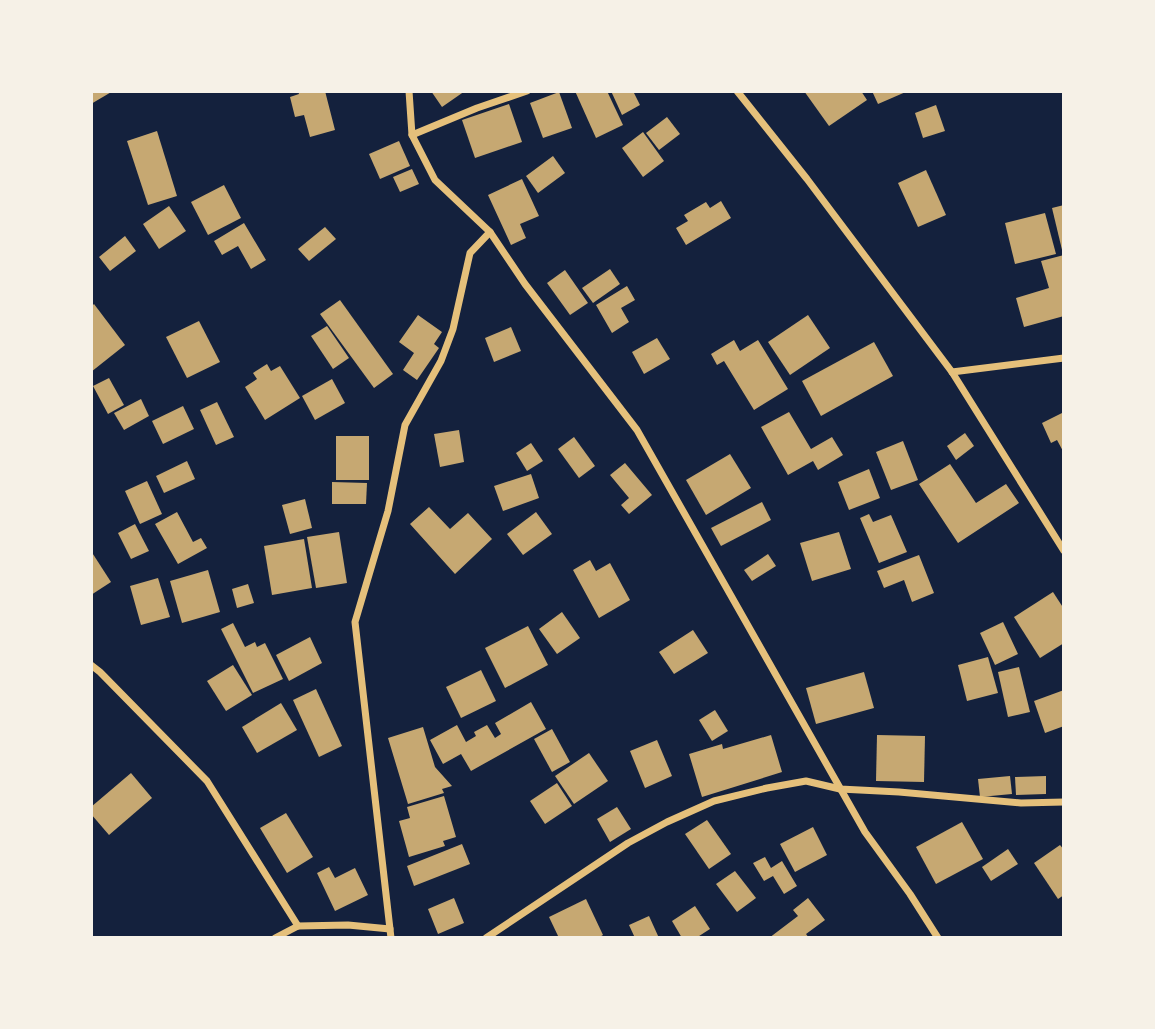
<svg xmlns="http://www.w3.org/2000/svg" width="1155" height="1029" viewBox="0 0 1155 1029" font-family="'Alegreya Sans',sans-serif">
  <rect width="100%" height="100%" fill="#14213d"/>
  <g fill="#c6a872">
    <polygon points="91,91 113,91 91,104"/>
    <polygon points="298,91 325,91 335,130 310,137 304,115 295,117 290,97 299,94"/>
    <polygon points="431,91 465,91 442,107"/>
    <polygon points="575,91 607,91 623,125 596,138"/>
    <polygon points="611,91 633,91 640,105 622,115"/>
    <polygon points="804,91 861,91 867,100 829,126"/>
    <polygon points="872,91 908,91 878,104"/>
    <polygon points="559,92 572,128 543,138 530,103"/>
    <polygon points="509,104 522,142 475,158 462,120"/>
    <polygon points="936,105 945,131 923,138 915,113"/>
    <polygon points="667,117 680,134 659,150 646,133"/>
    <polygon points="157,131 177,196 148,205 127,141"/>
    <polygon points="643,132 664,161 643,177 622,148"/>
    <polygon points="399,141 410,166 380,179 369,154"/>
    <polygon points="553,156 565,173 538,193 526,176"/>
    <polygon points="412,169 419,184 400,192 393,177"/>
    <polygon points="926,170 946,215 918,227 898,183"/>
    <polygon points="522,179 539,216 520,224 526,238 511,245 488,195"/>
    <polygon points="224,185 241,218 208,235 191,202"/>
    <polygon points="721,201 731,218 686,245 676,228 688,221 684,215 706,202 710,208"/>
    <polygon points="1064,205 1064,254 1063,254 1052,208"/>
    <polygon points="169,206 186,231 159,249 143,224"/>
    <polygon points="1045,213 1056,254 1015,264 1005,223"/>
    <polygon points="244,223 266,260 251,269 238,246 222,255 214,241"/>
    <polygon points="325,227 336,239 309,261 298,249"/>
    <polygon points="125,236 136,251 110,271 99,257"/>
    <polygon points="1064,255 1064,316 1024,327 1016,298 1049,288 1041,261"/>
    <polygon points="610,269 620,284 593,303 582,288"/>
    <polygon points="565,270 588,303 570,315 547,283"/>
    <polygon points="627,286 635,300 621,308 629,322 612,333 596,305"/>
    <polygon points="340,300 393,374 374,388 320,314"/>
    <polygon points="94,304 125,345 91,372 91,307"/>
    <polygon points="418,315 442,332 434,344 439,348 417,380 403,370 414,353 399,342"/>
    <polygon points="808,315 830,348 790,375 768,342"/>
    <polygon points="199,321 220,362 187,378 166,337"/>
    <polygon points="327,326 349,358 333,369 311,336"/>
    <polygon points="511,327 521,351 494,362 485,338"/>
    <polygon points="657,338 670,359 644,374 632,352"/>
    <polygon points="734,340 740,351 758,340 788,389 754,410 724,361 717,365 711,354"/>
    <polygon points="874,342 893,376 821,416 802,381"/>
    <polygon points="267,364 271,371 280,366 300,398 265,420 245,387 257,379 253,373"/>
    <polygon points="109,378 124,405 108,414 93,386"/>
    <polygon points="332,379 345,403 315,420 302,396"/>
    <polygon points="141,399 149,416 124,430 114,413"/>
    <polygon points="217,402 234,437 216,445 200,410"/>
    <polygon points="183,406 194,429 163,444 152,421"/>
    <polygon points="789,412 811,449 832,437 843,455 818,470 813,461 788,475 761,427"/>
    <polygon points="1064,412 1064,453 1057,440 1051,443 1042,423"/>
    <polygon points="459,430 464,462 440,467 434,434"/>
    <polygon points="965,433 974,446 956,460 947,446"/>
    <rect x="336" y="436" width="33" height="44"/>
    <polygon points="574,437 595,466 579,478 558,449"/>
    <polygon points="903,441 918,480 891,490 876,452"/>
    <polygon points="531,443 543,461 527,471 516,453"/>
    <polygon points="730,454 751,488 706,515 686,480"/>
    <polygon points="187,461 195,479 164,493 156,476"/>
    <polygon points="625,463 652,495 629,514 621,505 629,498 610,475"/>
    <polygon points="950,464 976,503 1006,484 1019,503 958,543 919,484"/>
    <polygon points="869,469 880,498 849,510 838,482"/>
    <polygon points="531,474 539,498 503,511 494,486"/>
    <polygon points="147,481 162,514 140,524 125,491"/>
    <polygon points="332,482 367,483 366,504 332,504"/>
    <polygon points="305,499 312,528 290,534 282,505"/>
    <polygon points="762,502 771,520 721,546 711,528"/>
    <polygon points="429,507 450,529 468,513 492,539 455,574 410,524"/>
    <polygon points="177,512 193,542 201,538 207,548 178,564 155,524"/>
    <polygon points="536,512 552,534 523,555 507,534"/>
    <polygon points="869,514 873,522 891,515 907,552 879,563 860,518"/>
    <polygon points="135,524 149,551 131,559 118,533"/>
    <polygon points="339,532 347,583 316,588 307,537"/>
    <polygon points="839,532 851,569 812,581 800,543"/>
    <polygon points="304,539 312,588 272,595 264,546"/>
    <polygon points="91,551 111,582 91,595"/>
    <polygon points="768,554 776,566 752,581 744,570"/>
    <polygon points="919,555 934,593 912,602 904,580 884,588 877,571"/>
    <polygon points="590,560 596,571 610,563 630,600 599,618 573,570"/>
    <polygon points="208,570 220,612 182,623 170,581"/>
    <polygon points="158,578 170,617 141,625 130,586"/>
    <polygon points="248,584 254,603 237,608 232,589"/>
    <polygon points="1053,592 1064,609 1064,643 1040,658 1014,617"/>
    <polygon points="562,612 580,638 557,654 539,629"/>
    <polygon points="1003,622 1018,654 995,665 980,633"/>
    <polygon points="233,623 245,647 255,642 257,647 265,643 283,679 253,693 221,629"/>
    <polygon points="528,626 548,665 505,688 485,648"/>
    <polygon points="693,630 708,653 674,674 659,652"/>
    <polygon points="310,637 322,663 289,681 276,655"/>
    <polygon points="988,657 998,693 967,701 958,665"/>
    <polygon points="233,665 252,695 226,711 207,681"/>
    <polygon points="1019,667 1030,712 1008,717 998,672"/>
    <polygon points="481,670 496,701 461,718 446,687"/>
    <polygon points="864,672 874,708 816,724 806,688"/>
    <polygon points="316,689 342,746 319,757 293,700"/>
    <polygon points="1064,690 1064,726 1045,733 1034,701"/>
    <polygon points="531,702 546,729 471,771 461,754 443,764 430,740 457,725 466,742 476,736 474,732 487,725 495,738 501,734 495,723"/>
    <polygon points="281,703 297,730 257,753 242,727"/>
    <polygon points="715,710 728,731 712,741 699,720"/>
    <polygon points="423,727 435,767 452,786 442,789 444,793 408,804 388,738"/>
    <polygon points="552,729 570,762 552,772 534,739"/>
    <polygon points="771,735 782,772 702,797 689,754 722,744 723,749"/>
    <polygon points="877,735 925,736 924,782 876,781"/>
    <polygon points="657,740 672,776 645,788 630,751"/>
    <polygon points="589,753 608,781 574,804 555,776"/>
    <polygon points="131,773 152,798 109,835 91,814 91,807"/>
    <polygon points="1010,776 1012,794 980,797 978,779"/>
    <polygon points="1046,776 1046,794 1016,795 1015,777"/>
    <polygon points="557,783 572,806 545,824 530,801"/>
    <polygon points="444,796 456,837 443,841 445,846 409,857 399,821 410,818 407,807"/>
    <polygon points="617,807 631,829 610,842 597,819"/>
    <polygon points="286,813 313,857 287,873 260,828"/>
    <polygon points="707,820 731,854 709,869 685,834"/>
    <polygon points="962,822 983,859 936,884 916,847"/>
    <polygon points="813,827 827,855 795,872 780,844"/>
    <polygon points="462,844 470,864 414,886 407,866"/>
    <polygon points="1060,845 1064,850 1064,895 1058,899 1034,863"/>
    <polygon points="1008,849 1018,864 991,881 982,867"/>
    <polygon points="765,857 771,868 782,861 797,886 784,894 773,876 764,881 753,863"/>
    <polygon points="329,867 335,878 355,868 368,895 335,911 317,873"/>
    <polygon points="735,871 756,898 737,912 716,884"/>
    <polygon points="454,898 464,923 438,934 428,909"/>
    <polygon points="808,898 825,920 806,934 809,938 769,938 798,916 793,910"/>
    <polygon points="586,899 603,935 598,938 559,938 549,917"/>
    <polygon points="695,906 710,929 696,938 682,938 672,921"/>
    <polygon points="649,916 659,938 635,938 629,925"/>
  </g>
  <g fill="none" stroke-linecap="round" stroke-linejoin="round">
    <g stroke="#e5c07b" stroke-width="7">
      <polyline points="409,91 412,135 435,180 490,232 525,284 637,430 865,832 910,894 938,938"/>
      <polyline points="737,91 807,179 952,372 1064,551"/>
      <polyline points="412,135 477,108 527,91"/>
      <polyline points="952,372 1064,358"/>
      <polyline points="91,665 100,672 207,781 298,926"/>
      <polyline points="275,938 298,926 348,925 390,929"/>
      <polyline points="391,938 355,622 388,511 405,425 441,361 453,329 470,253 490,232"/>
      <polyline points="486,938 628,843 667,822 714,801 767,788 806,781 840,789 899,792 1021,803 1064,802"/>
    </g>
  </g>
  <rect width="1155" height="1029" fill="none" stroke="#f6f1e7" stroke-width="186"/>
</svg>
